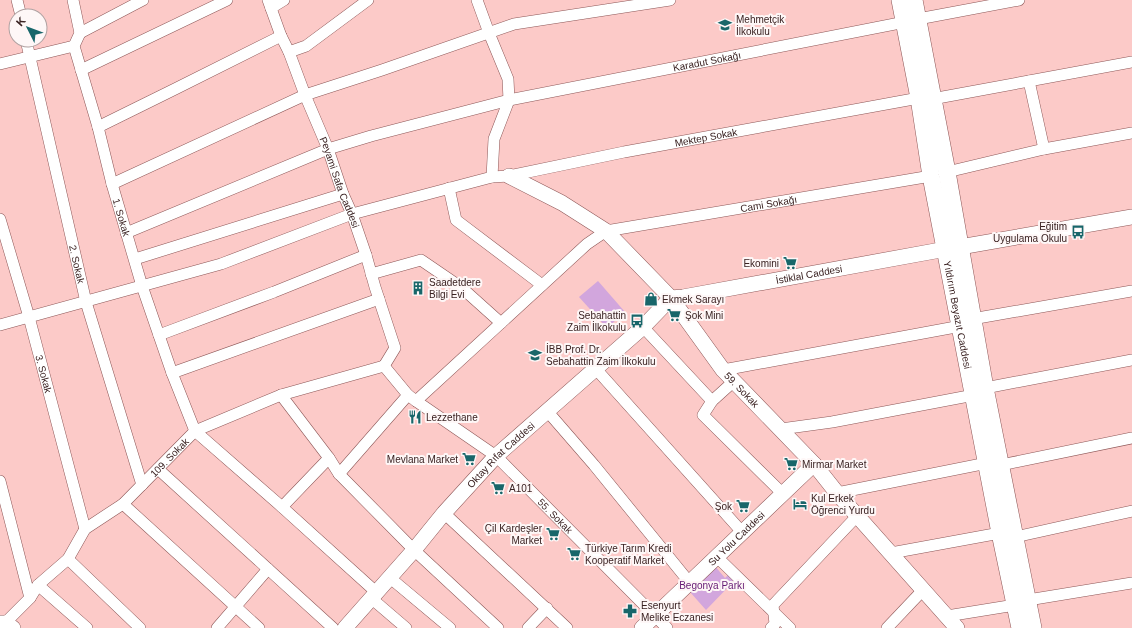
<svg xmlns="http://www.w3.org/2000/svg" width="1132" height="628" viewBox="0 0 1132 628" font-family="Arial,sans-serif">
  <rect width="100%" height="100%" fill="#fccac8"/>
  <g fill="#d2a6dd">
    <polygon points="598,281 625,312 607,328 579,297"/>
    <polygon points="714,565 725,578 728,575 734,581 706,610 690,592"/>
  </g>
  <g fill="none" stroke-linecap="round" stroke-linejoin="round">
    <g stroke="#8d5757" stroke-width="12">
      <g id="street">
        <polyline points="17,0 21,16"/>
        <path id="s1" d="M73 0 80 33 74 46 98 127 112 184 142 286 172 373 195 431 282 507 376 592"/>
        <path id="s2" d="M268 0 281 36 289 52 305 95 328 149 343 194 352 214 366 255 375 287 395 348 384 366"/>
        <polyline points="477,0 489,33 508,79 509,100 494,139 492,177"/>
        <polyline points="271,8 284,0"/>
        <polyline points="918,19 1019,0"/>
        <polyline points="80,33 143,0"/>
        <path id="s3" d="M26 40 86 302 142 485"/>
        <polyline points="289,52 306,46 368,0"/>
        <polyline points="0,64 74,46"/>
        <polyline points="81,70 227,0"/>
        <polyline points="1029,81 1044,149"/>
        <polyline points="932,99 1132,62"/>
        <polyline points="98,127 175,89 281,36"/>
        <polyline points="947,172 1044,149 1132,133"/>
        <polyline points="112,184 305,95 382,70 514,24 670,0"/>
        <polyline points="449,188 456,220 542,285"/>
        <path id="s4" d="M0 219 29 317 85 529"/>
        <path id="s5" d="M126 233 328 149 371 136 509 100 905 22"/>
        <polyline points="135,259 343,194"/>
        <polyline points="371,274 421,260 462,288 501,323"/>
        <polyline points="972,319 1132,291"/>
        <path id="s6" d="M0 325 221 264 352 214 492 177 509 176 624 152 919 98"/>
        <polyline points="643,327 712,401 703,415 783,494"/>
        <polyline points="159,335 274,292 366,255"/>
        <path id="s7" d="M384 366 408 395 416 401 496 456 667 628"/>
        <polyline points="596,369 742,532"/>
        <polyline points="723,370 961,326"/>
        <polyline points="172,373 379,299"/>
        <polyline points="985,388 1132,360"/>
        <polyline points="281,395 329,458 339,474 414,550 498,628"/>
        <path id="s8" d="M416 401 587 244 606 231 931 176"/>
        <polyline points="712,401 733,382"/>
        <polyline points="548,412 594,465 690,583"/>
        <polyline points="781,429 832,422 974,395"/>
        <polyline points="1001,465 1132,438"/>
        <polyline points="158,469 333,628"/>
        <polyline points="339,474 408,395"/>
        <polyline points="0,481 30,598"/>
        <polyline points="837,493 987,463"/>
        <polyline points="123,504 259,628"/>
        <polyline points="282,507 329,458"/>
        <polyline points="444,513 567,628"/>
        <polyline points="1015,537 1132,511"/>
        <polyline points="891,553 1000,533"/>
        <polyline points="717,557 790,628"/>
        <polyline points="68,559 140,628"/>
        <polyline points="389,577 450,628"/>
        <polyline points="38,585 87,628"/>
        <polyline points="371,598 406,628"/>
        <polyline points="1028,600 1132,583"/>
        <polyline points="947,616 1015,605"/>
        <path id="s9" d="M5 623 30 598 38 585 68 559 85 529 123 504 195 431 281 395 384 366"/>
        <polyline points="217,628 268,569"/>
        <polyline points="528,628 547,608"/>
        <polyline points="771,628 775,624 773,605 858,515"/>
        <polyline points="887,628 923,590"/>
      </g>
    </g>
    <g stroke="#8d5757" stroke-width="16">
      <g id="secondary">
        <path id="s10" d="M509 176 562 203 606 231 671 298 723 370 814 464 837 493 957 628"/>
        <polyline points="960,247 1132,217"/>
        <path id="s11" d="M671 298 683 297 946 249"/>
        <polyline points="0,623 5,623 13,628"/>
        <path id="s12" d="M345 628 414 550 444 513 496 456 643 327 671 298"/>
        <path id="s13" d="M642 628 814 464"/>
      </g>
    </g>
    <g stroke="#8d5757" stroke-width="18">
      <g id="primary">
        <path id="s14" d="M900 0 919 98 931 176 1000 533 1020 628"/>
        <polyline points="914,0 947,172 985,388 1033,628"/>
      </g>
    </g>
    <use href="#street" stroke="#fff" stroke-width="11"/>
    <use href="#secondary" stroke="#fff" stroke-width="15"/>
    <use href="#primary" stroke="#fff" stroke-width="17"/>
  </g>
  <defs>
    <g id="school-bare" transform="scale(1.08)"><path d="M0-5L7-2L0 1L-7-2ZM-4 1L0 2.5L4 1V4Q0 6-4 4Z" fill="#18666a" stroke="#fef7f7" stroke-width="2.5" paint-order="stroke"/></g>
    <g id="bus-bare" transform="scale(1.08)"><path d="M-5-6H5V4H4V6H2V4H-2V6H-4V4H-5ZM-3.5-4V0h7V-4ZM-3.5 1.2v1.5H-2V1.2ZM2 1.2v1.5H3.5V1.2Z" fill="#18666a" stroke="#fef7f7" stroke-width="2.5" paint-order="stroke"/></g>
    <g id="supermarket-bare" transform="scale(1.08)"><path d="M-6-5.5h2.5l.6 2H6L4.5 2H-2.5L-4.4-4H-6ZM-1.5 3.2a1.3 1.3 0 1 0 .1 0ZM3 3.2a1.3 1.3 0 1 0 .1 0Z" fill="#18666a" stroke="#fef7f7" stroke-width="2.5" paint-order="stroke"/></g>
    <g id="building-bare" transform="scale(1.08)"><path d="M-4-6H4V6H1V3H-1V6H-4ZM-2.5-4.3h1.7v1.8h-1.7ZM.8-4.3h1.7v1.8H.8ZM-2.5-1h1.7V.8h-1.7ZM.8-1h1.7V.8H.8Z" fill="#18666a" stroke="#fef7f7" stroke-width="2.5" paint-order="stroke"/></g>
    <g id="shop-bare" transform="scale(1.08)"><path d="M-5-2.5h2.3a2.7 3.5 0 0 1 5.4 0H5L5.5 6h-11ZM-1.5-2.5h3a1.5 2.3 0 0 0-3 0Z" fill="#18666a" stroke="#fef7f7" stroke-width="2.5" paint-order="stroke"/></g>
    <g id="restaurant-bare" transform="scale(1.08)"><path d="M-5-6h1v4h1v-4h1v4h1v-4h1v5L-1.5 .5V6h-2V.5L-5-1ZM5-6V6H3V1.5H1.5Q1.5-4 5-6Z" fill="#18666a" stroke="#fef7f7" stroke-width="2.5" paint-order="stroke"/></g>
    <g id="hotel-bare" transform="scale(1.08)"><path d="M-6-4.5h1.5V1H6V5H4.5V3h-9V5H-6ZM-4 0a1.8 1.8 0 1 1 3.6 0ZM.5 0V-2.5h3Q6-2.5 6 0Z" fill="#18666a" stroke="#fef7f7" stroke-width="2.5" paint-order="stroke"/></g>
    <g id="pharmacy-bare" transform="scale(1.08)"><path d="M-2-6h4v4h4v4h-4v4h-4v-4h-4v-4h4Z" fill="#18666a" stroke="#fef7f7" stroke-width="2.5" paint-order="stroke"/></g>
  </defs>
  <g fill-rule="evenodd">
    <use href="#school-bare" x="725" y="25"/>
    <use href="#bus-bare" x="1078" y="232"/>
    <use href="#supermarket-bare" x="790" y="263"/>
    <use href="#building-bare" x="418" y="288"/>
    <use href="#shop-bare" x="651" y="299"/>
    <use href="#supermarket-bare" x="674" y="315"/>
    <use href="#bus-bare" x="637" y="321"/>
    <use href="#school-bare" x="535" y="355"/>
    <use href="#restaurant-bare" x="415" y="417"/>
    <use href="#supermarket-bare" x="469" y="459"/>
    <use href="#supermarket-bare" x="791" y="464"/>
    <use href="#supermarket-bare" x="498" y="488"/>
    <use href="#hotel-bare" x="800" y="504"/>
    <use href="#supermarket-bare" x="743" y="506"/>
    <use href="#supermarket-bare" x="553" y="534"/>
    <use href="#supermarket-bare" x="574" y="554"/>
    <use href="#pharmacy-bare" x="630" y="611"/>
  </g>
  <g text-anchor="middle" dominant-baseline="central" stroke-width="4" stroke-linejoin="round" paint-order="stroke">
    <g font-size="10" fill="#3a2222" stroke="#fef7f7" text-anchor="start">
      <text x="736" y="19">Mehmetçik<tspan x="736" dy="12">İlkokulu</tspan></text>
      <text x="1067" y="226" text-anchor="end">Eğitim<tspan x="1067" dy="12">Uygulama Okulu</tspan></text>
      <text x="779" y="263" text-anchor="end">Ekomini</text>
      <text x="429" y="282">Saadetdere<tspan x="429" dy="12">Bilgi Evi</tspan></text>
      <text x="662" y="299">Ekmek Sarayı</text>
      <text x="626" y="315" text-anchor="end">Sebahattin<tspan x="626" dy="12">Zaim İlkokulu</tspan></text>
      <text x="685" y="315">Şok Mini</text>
      <text x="546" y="349">İBB Prof. Dr.<tspan x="546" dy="12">Sebahattin Zaim İlkokulu</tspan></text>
      <text x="426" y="417">Lezzethane</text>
      <text x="458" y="459" text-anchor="end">Mevlana Market</text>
      <text x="802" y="464">Mirmar Market</text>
      <text x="509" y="488">A101</text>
      <text x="811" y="498">Kul Erkek<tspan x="811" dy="12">Öğrenci Yurdu</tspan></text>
      <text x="732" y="506" text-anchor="end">Şok</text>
      <text x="542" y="528" text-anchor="end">Çil Kardeşler<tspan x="542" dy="12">Market</tspan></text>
      <text x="585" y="548">Türkiye Tarım Kredi<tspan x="585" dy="12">Kooperatif Market</tspan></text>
      <text x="641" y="605">Esenyurt<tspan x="641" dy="12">Melike Eczanesi</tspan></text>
    </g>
    <g font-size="10" fill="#3a2222" stroke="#fef7f7">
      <text stroke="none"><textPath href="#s5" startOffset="608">Karadut Sokağı</textPath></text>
      <text stroke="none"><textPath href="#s6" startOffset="732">Mektep Sokak</textPath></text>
      <text stroke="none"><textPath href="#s2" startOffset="196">Peyami Safa Caddesi</textPath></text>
      <text stroke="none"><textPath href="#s8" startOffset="420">Cami Sokağı</textPath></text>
      <text stroke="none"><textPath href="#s1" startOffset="226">1. Sokak</textPath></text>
      <text stroke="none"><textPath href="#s3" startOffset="230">2. Sokak</textPath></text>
      <text stroke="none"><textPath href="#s11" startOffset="140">İstiklal Caddesi</textPath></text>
      <text stroke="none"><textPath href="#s14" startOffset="320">Yıldırım Beyazıt Caddesi</textPath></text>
      <text stroke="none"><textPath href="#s4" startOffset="161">3. Sokak</textPath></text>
      <text stroke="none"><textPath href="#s10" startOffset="321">59. Sokak</textPath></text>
      <text stroke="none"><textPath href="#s12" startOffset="233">Oktay Rıfat Caddesi</textPath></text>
      <text stroke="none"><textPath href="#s9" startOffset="236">109. Sokak</textPath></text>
      <text stroke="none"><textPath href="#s7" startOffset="229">55. Sokak</textPath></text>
      <text stroke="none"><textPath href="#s13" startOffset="130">Su Yolu Caddesi</textPath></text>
    </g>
    <g font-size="10" fill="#641973" stroke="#fef7f7">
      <text x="712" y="585">Begonya Parkı</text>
    </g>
  </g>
  <g transform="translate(28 28) rotate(312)"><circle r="19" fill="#fef7f7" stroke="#b0a2a2"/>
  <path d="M0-3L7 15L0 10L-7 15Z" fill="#18666a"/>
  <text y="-6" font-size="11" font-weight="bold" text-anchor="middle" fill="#3a2222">K</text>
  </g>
</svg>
